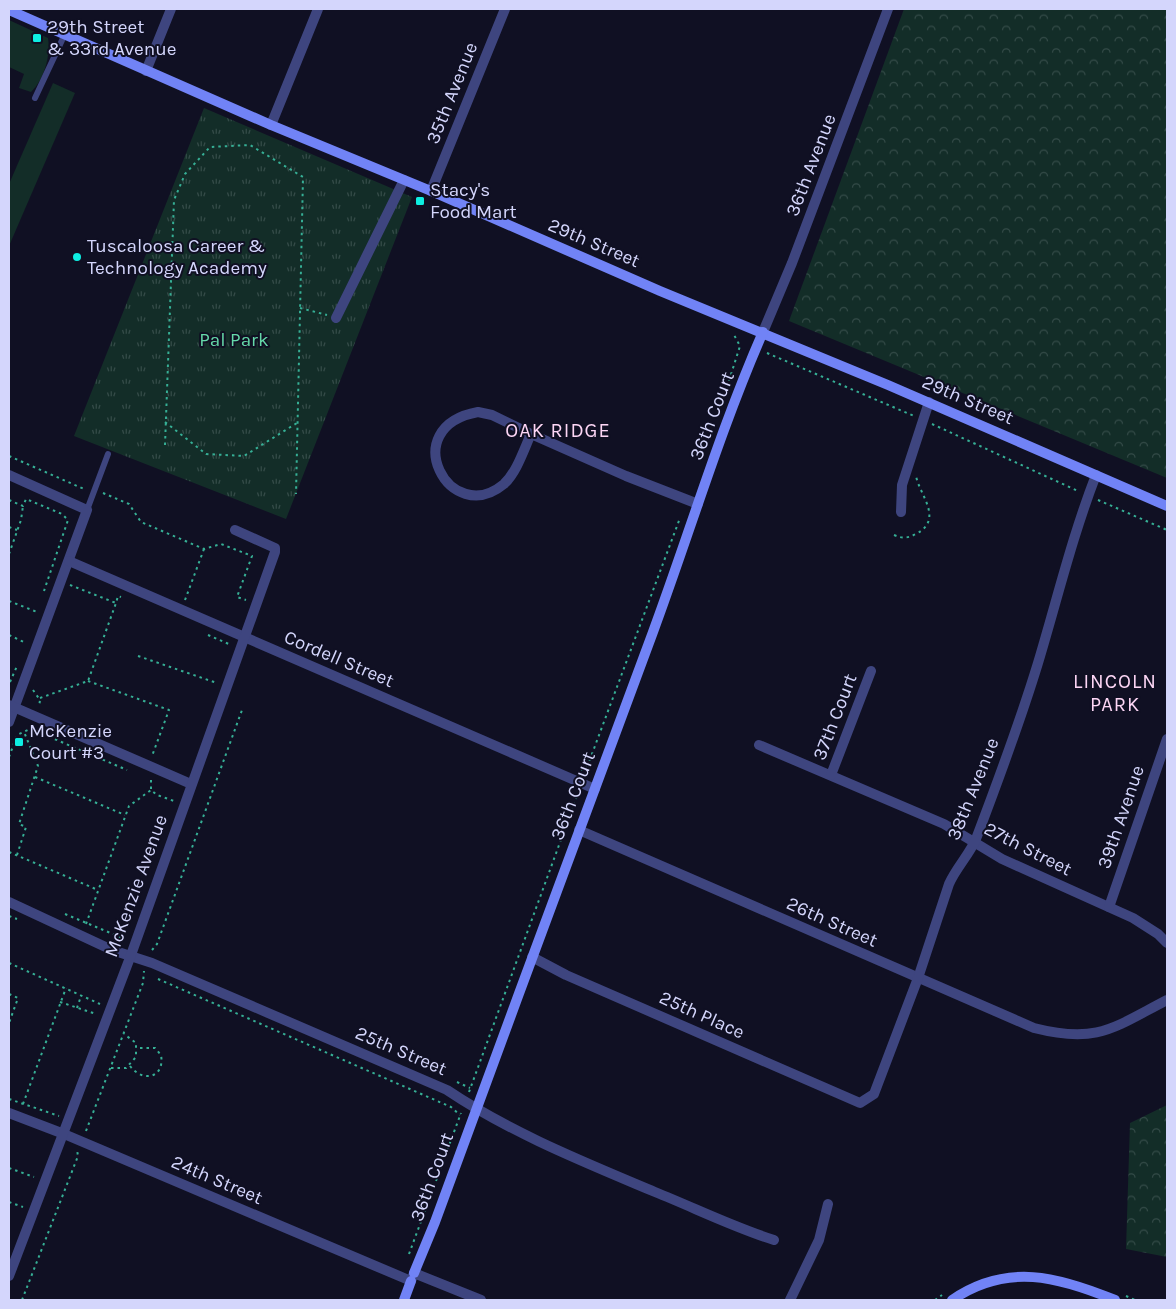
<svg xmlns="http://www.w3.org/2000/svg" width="1176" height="1309" viewBox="0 0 1176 1309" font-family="Karla,sans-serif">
  <defs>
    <pattern id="grass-tufts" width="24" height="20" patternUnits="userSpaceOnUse" patternTransform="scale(1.25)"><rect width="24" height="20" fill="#132d28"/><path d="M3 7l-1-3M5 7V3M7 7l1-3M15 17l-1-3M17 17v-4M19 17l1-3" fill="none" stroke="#344b48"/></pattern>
    <pattern id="forest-crowns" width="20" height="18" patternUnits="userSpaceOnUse" patternTransform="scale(1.25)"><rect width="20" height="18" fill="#132d28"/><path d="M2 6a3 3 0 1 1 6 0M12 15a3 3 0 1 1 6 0" fill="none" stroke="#344b48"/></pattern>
  </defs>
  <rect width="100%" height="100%" fill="#101023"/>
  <polygon fill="url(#grass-tufts)" points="204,108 412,197 286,519 74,436"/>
  <g fill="url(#forest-crowns)">
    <polygon points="904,9 1167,9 1167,478 789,321"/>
    <polygon points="1167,1105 1167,1257 1126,1249 1130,1123"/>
  </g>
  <g fill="#132d28">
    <path d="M9 20 48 38C51 55 44 80 31 92L19 88 24 74 9 67Z"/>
    <polygon points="53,83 75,93 9,246 9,184"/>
  </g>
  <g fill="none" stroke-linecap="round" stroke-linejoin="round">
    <g stroke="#36af95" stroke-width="2" stroke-dasharray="2.5 4" stroke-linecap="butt">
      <polyline points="300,308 327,315"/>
      <polyline points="767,353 914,416"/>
      <polyline points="727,387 740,346 733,333"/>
      <polyline points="165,422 206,454 244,456 297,423"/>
      <polyline points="932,424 1078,491"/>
      <polyline points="165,445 174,200 185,174 210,147 250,145 303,177 296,494"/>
      <polyline points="9,456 84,489"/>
      <polyline points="103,493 129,504 141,522 204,549 221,544 252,556 237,597 246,600"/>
      <polyline points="9,500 23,506 26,499 62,514 68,520 44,591"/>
      <polyline points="1098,500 1167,530"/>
      <polyline points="9,527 17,530"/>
      <path d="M894 535C903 539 908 538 916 534 944 519 920 496 916 476"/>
      <polyline points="9,554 21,520 23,506"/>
      <polyline points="70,585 116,603 118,596 121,597"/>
      <polyline points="185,600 204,549"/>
      <polyline points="9,601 37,612"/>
      <polyline points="9,635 26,643"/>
      <polyline points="208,635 231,645"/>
      <polyline points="138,656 217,683"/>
      <polyline points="88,681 169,710 152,756"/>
      <polyline points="10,682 17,666"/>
      <polyline points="33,690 40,700 39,707"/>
      <polyline points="40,698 88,681 116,603"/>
      <polyline points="31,729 127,770"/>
      <polyline points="9,757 17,735 32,728"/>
      <polyline points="581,770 585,768 589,762 680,518"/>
      <polyline points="35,777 125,815"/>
      <polyline points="151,780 151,790 157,795 174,801"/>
      <polyline points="9,852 98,890"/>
      <polyline points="17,855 26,827 19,824 38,766 24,732"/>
      <polyline points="65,914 125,939"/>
      <polyline points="9,916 17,919"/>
      <polyline points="86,924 129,806 151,790"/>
      <polyline points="152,950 157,944 242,710"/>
      <polyline points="9,963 100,1004"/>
      <polyline points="158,979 451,1107 460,1115"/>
      <polyline points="9,994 18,998 9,1023"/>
      <polyline points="60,1002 96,1014"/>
      <polyline points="77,1008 81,996"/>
      <path d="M130 1066C143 1083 165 1078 161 1055L155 1048H137"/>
      <polyline points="111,1068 126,1068 136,1057 136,1043 124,1034"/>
      <polyline points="457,1082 470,1088"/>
      <polyline points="469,1092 578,793"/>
      <polyline points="9,1099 59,1116"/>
      <polyline points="23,1104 66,988"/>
      <polyline points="86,1131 143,983 144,971"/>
      <polyline points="9,1168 34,1177"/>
      <polyline points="9,1202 23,1207"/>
      <polyline points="409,1254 461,1113"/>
      <polyline points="1126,1296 1135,1300"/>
      <polyline points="22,1300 78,1156 77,1150"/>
      <polyline points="935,1300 942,1295"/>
    </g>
    <g stroke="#3e457f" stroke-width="6">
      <polyline points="35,98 64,36"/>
      <polyline points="87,510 108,454"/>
    </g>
    <g stroke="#3e457f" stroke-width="10">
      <polyline points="146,71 171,9"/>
      <polyline points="271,125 318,9"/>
      <polyline points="431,191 505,9"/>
      <polyline points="336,318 404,180"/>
      <polyline points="763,332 792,263 888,9"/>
      <path d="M478 412 492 415 531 434C524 449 517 472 504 484 450 529 395 427 478 412Z"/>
      <polyline points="531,434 626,476 698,504"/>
      <polyline points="9,475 87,510 9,722"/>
      <polyline points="901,512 902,485 929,402"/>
      <polyline points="69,561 595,789"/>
      <polyline points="9,705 191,784"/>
      <polyline points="759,745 944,824 1002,859 1133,918 1158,934 1167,943"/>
      <polyline points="831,775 871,671"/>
      <path d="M579 830 1034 1028C1097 1044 1113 1028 1167 1000"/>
      <path d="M9 902 112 950 152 963 447 1090C511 1133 584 1162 655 1192 695 1208 733 1227 774 1240"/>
      <polyline points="1109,907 1167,739"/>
      <path d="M532 957 566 975 860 1103 874 1094 918 978 949 884C956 868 969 855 976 839 998 781 1020 722 1038 663 1057 600 1072 537 1096 475"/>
      <polyline points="9,1113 64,1134 411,1281 414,1273 481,1300"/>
      <polyline points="9,1276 131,955 275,552 275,548 235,530"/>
      <polyline points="790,1300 819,1240 828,1204"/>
    </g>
    <g stroke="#7183f6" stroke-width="10">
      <polyline points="9,10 271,125 431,191 660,291 888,385 1167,506"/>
      <path d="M414 1273 435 1222C507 1025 580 829 653 632 690 532 720 430 763 332"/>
      <polyline points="404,1300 411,1281"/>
      <path d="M952 1300C1007 1262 1059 1277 1115 1300"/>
    </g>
  </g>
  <g fill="#0eeee2" stroke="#101023" stroke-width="2">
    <rect x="32" y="33" width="10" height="10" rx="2.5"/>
    <rect x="415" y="196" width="10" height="10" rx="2.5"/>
    <circle cx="77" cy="257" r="5"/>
    <rect x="14" y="737" width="10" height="10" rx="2.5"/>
  </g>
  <g text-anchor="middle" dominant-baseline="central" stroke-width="4" stroke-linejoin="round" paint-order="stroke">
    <g font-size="19" fill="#d4d6fc" stroke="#101023" text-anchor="start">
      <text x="47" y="27">29th Street<tspan x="47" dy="22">&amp; 33rd Avenue</tspan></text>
      <text x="430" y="190">Stacy's<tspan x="430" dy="22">Food Mart</tspan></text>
      <text x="87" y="246">Tuscaloosa Career &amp;<tspan x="87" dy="22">Technology Academy</tspan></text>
      <text x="29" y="731">McKenzie<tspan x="29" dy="22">Court #3</tspan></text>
    </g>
    <g font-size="19" fill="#d4d6fc" stroke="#101023">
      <text transform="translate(452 93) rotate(-68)">35th Avenue</text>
      <text transform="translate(811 165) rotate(-69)">36th Avenue</text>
      <text transform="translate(594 243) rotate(23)">29th Street</text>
      <text transform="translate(968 400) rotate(23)">29th Street</text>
      <text transform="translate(712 416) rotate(-69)">36th Court</text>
      <text transform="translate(339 659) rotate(23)">Cordell Street</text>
      <text transform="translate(835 717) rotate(-69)">37th Court</text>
      <text transform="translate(973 789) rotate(-68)">38th Avenue</text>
      <text transform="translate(573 796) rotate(-69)">36th Court</text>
      <text transform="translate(1121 817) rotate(-71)">39th Avenue</text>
      <text transform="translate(1028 849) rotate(27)">27th Street</text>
      <text transform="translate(136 886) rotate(-70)">McKenzie Avenue</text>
      <text transform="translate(832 922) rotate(24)">26th Street</text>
      <text transform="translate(702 1015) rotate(24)">25th Place</text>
      <text transform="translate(401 1051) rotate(23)">25th Street</text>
      <text transform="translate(432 1177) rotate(-70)">36th Court</text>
      <text transform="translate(217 1180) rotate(23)">24th Street</text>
    </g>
    <g font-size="19" fill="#65d8a9" stroke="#101023">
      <text x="234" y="340">Pal Park</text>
    </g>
    <g font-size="20" letter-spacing="1" fill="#fdd6f5" stroke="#101023">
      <text x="558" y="430">OAK RIDGE</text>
      <text x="1115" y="681">LINCOLN<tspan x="1115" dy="23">PARK</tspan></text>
    </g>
  </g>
  <rect width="1176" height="1309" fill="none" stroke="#d4d6fc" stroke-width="20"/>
</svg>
